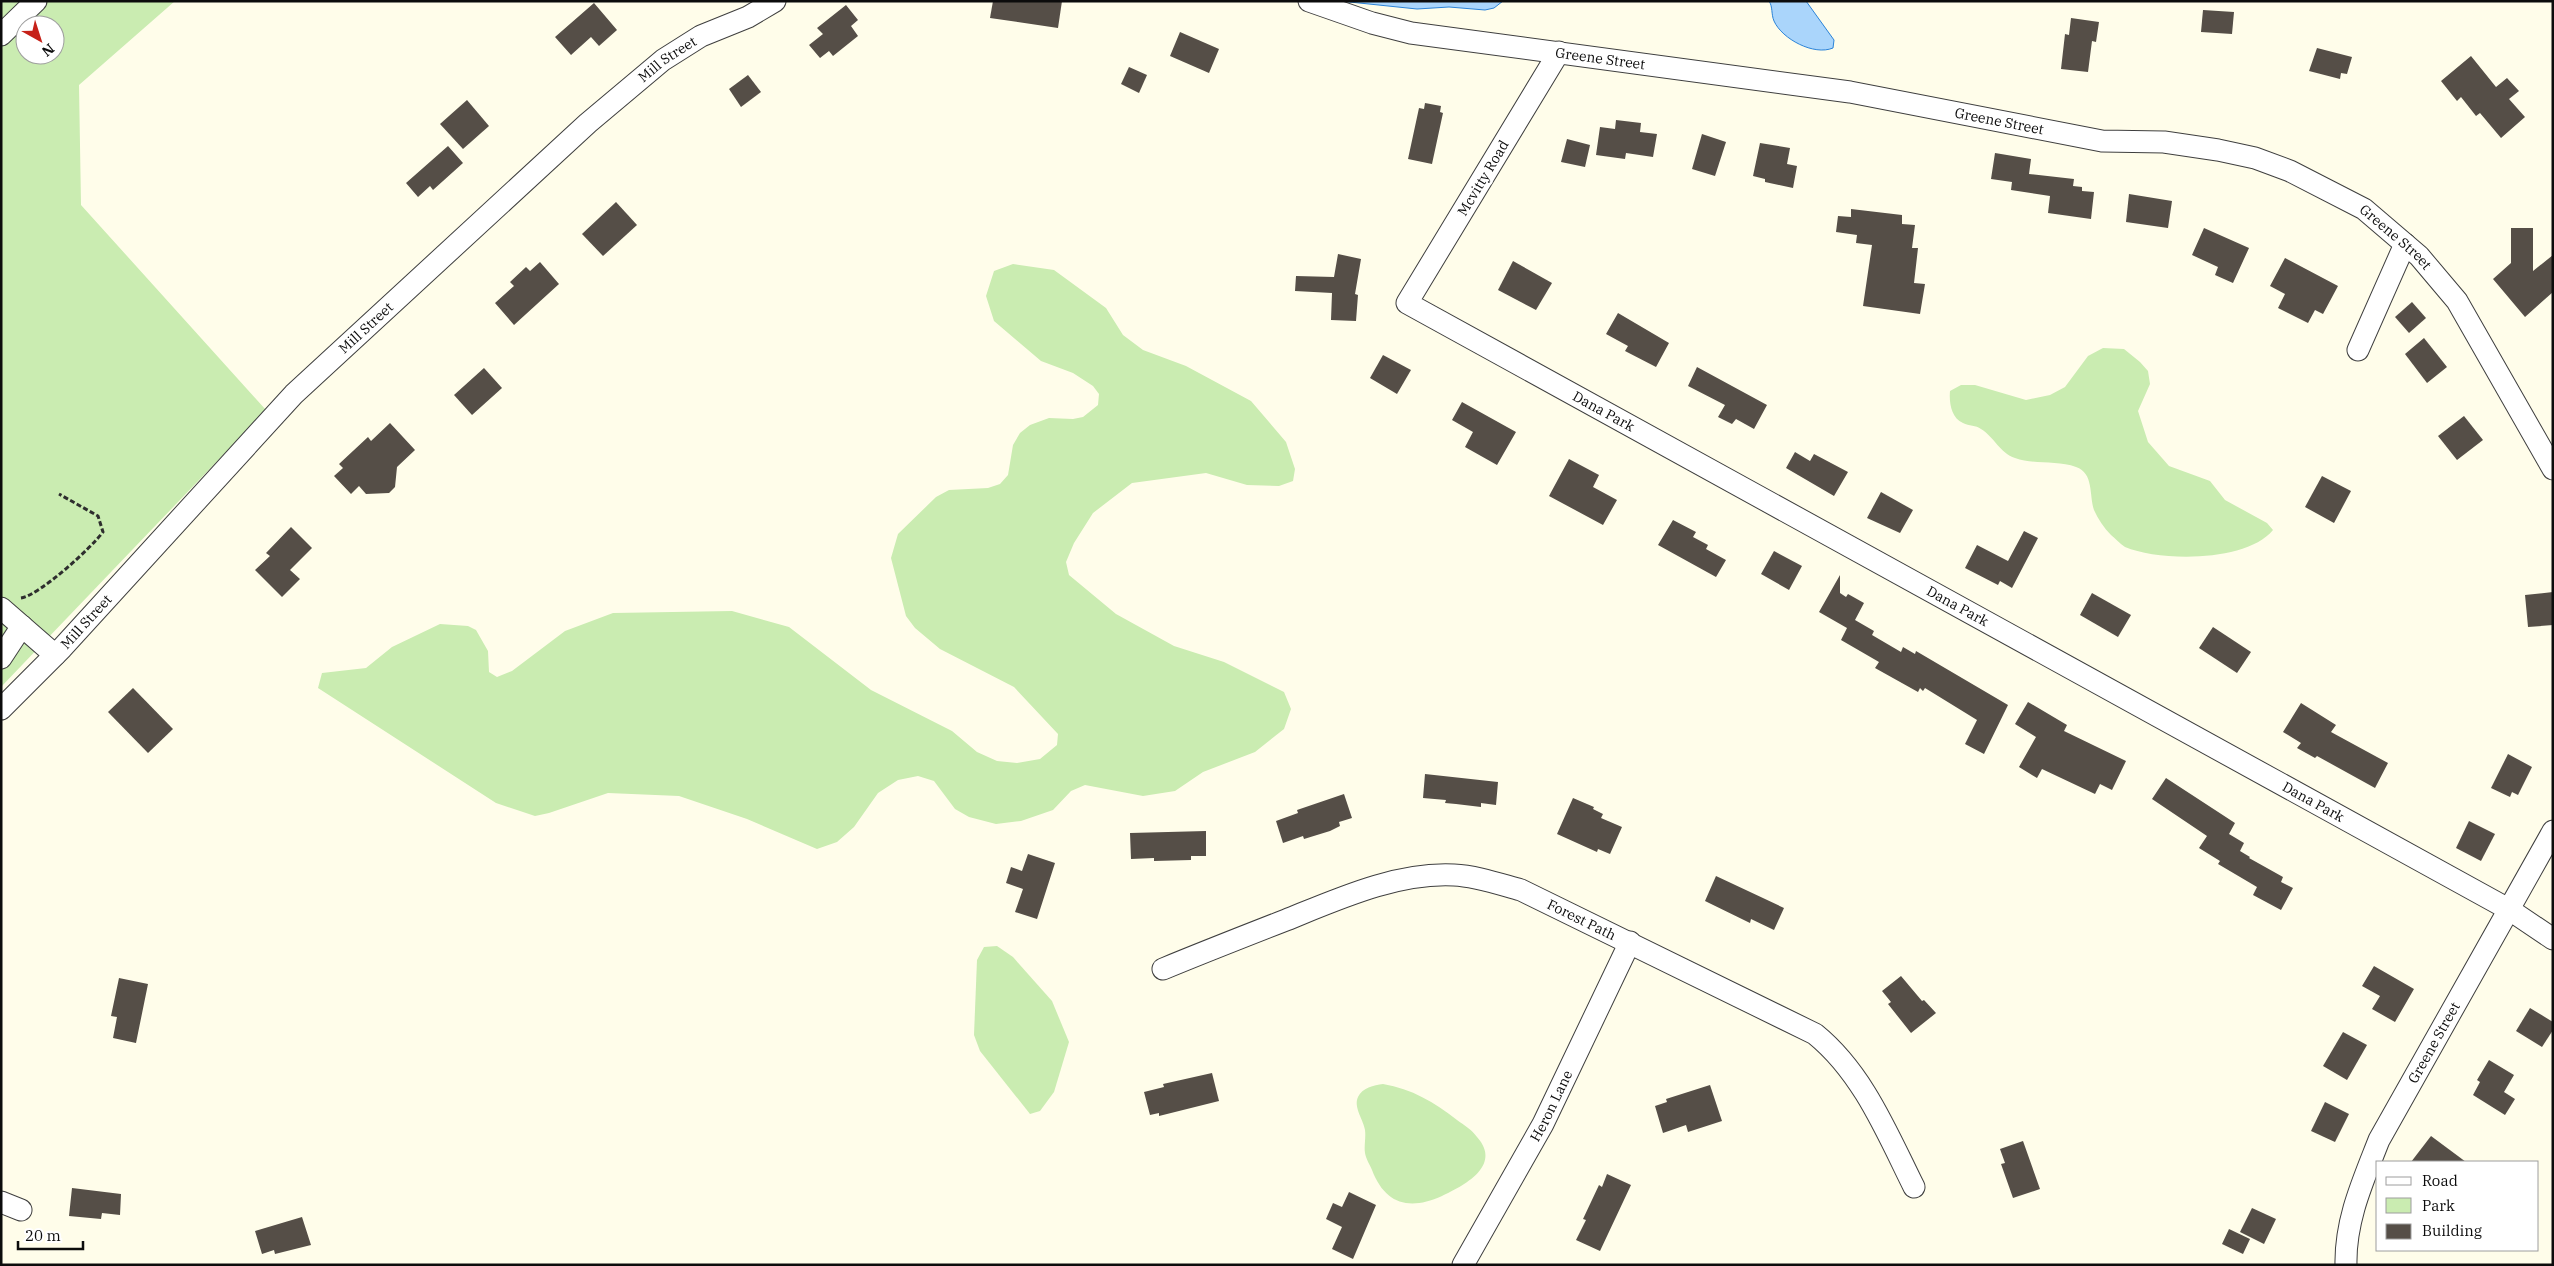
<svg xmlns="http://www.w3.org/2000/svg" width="2554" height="1266" viewBox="0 0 2554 1266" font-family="'IBM Plex Serif',serif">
  <rect width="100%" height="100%" fill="#fffdea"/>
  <g fill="#caecb1" fill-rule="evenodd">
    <path d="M1 1H175L79 85 81 205 266 410 1 687ZM25 25H55V55H25Z"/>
    <polygon points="1013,264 1054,270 1106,308 1123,335 1143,350 1186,366 1251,401 1286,442 1295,469 1293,481 1279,486 1247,485 1206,473 1132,483 1093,513 1074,543 1066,562 1069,575 1116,614 1174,646 1224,662 1284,692 1291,709 1284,729 1255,752 1203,772 1175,791 1143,796 1085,785 1071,791 1053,810 1021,821 996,824 969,817 955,809 934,781 918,776 898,780 878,793 854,827 837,842 817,849 747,819 679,796 608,793 549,813 535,816 496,803 318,688 322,673 366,668 392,647 440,624 468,626 476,630 488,651 489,672 497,677 512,671 565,631 613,613 732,611 789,627 871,690 952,731 977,752 997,761 1017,763 1040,759 1057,745 1058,734 1014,687 940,649 915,628 906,616 891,558 898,534 936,497 949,490 988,488 1000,484 1008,475 1013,445 1020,433 1030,425 1049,418 1073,419 1083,417 1098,405 1099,394 1093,386 1073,373 1041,361 994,321 986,296 994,271"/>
    <path d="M2103 348 2124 349 2140 362 2148 371 2150 384 2138 411 2148 442 2169 466 2210 481 2225 500 2267 523 2273 530C2247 562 2161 562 2125 547 2120 544 2115 538 2111 535 2104 528 2098 519 2094 510 2089 495 2094 473 2076 467 2057 460 2034 465 2015 458 2000 453 1994 437 1981 429 1976 425 1969 426 1963 423 1951 418 1949 402 1950 391L1961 385H1975L2026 400 2050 395 2065 387 2088 356Z"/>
    <polygon points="997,946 1013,957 1052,1001 1069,1042 1054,1092 1040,1111 1030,1114 980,1051 974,1035 977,960 984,947"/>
    <path d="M1383 1084C1412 1089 1434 1102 1457 1120 1464 1125 1472 1130 1477 1137 1503 1166 1463 1186 1442 1196 1409 1211 1385 1204 1372 1170 1370 1165 1366 1159 1365 1153 1364 1146 1366 1137 1365 1130 1364 1121 1353 1107 1358 1097 1362 1088 1374 1085 1383 1084Z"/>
  </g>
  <g fill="#aad5fb" stroke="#2b83d8">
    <polygon points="1340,1 1503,1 1494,8 1485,10 1449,7 1417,9"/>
    <path d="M1769 1H1806L1834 40 1833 48C1814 56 1782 39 1774 21 1771 14 1773 7 1769 1Z"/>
  </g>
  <g fill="#554e47">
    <polygon points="993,1 1062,1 1058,28 990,18"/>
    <polygon points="594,3 617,30 599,46 591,37 571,55 555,37"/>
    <polygon points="846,5 858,20 851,26 858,36 833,56 829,51 820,58 809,45 823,34 817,28"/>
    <polygon points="2203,10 2234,12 2232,34 2201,32"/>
    <polygon points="2071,18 2099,22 2096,42 2092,41 2088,72 2061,69 2065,34 2069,35"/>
    <polygon points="1180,32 1219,49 1209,73 1170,56"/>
    <polygon points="2317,48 2352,57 2347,74 2341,73 2340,79 2309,71"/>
    <polygon points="2471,56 2496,87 2507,78 2519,91 2509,99 2525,117 2501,138 2480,113 2476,116 2461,97 2457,101 2441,81"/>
    <polygon points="1129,67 1147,75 1139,93 1121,84"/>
    <polygon points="748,75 761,92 741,107 729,89"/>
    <polygon points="467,100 489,126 463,149 440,124"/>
    <polygon points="1425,103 1441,106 1440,112 1443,113 1432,164 1408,159 1419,108 1424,109"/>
    <polygon points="1616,120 1641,123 1640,132 1657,134 1653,157 1626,153 1625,159 1596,155 1600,127 1615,129"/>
    <polygon points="1702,134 1726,142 1715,176 1692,169"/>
    <polygon points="1567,139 1590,145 1585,167 1561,162"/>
    <polygon points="1760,143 1790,148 1787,164 1797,166 1793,188 1765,182 1765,179 1753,176"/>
    <polygon points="448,146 463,163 433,190 430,186 418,197 406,183"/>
    <polygon points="1995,153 2031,159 2029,174 2074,179 2073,186 2082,187 2082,191 2094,192 2091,219 2048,213 2050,196 2011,190 2012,182 1991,179"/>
    <polygon points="2129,194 2172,201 2168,228 2126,222"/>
    <polygon points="616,202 637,225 603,256 582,234"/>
    <polygon points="1851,209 1902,215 1902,224 1915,225 1912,248 1918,248 1914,283 1925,284 1920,314 1863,306 1872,245 1856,243 1857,235 1836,232 1838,216 1851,217"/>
    <polygon points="2204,228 2249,248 2233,283 2215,275 2218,267 2192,255"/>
    <polygon points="2511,228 2533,228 2533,271 2553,255 2553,292 2525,317 2493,279 2511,263"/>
    <polygon points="1338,254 1361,259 1355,294 1358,295 1356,321 1331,320 1332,293 1295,291 1296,276 1334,277"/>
    <polygon points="2285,258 2338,286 2323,314 2315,310 2308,323 2278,308 2285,294 2270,286"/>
    <polygon points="1513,261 1552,283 1536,310 1498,290"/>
    <polygon points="540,262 559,284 514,325 495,303 514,286 510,282 526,267 530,271"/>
    <polygon points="2412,302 2426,318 2409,333 2395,317"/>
    <polygon points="1618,313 1669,343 1656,367 1625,351 1628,346 1606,334"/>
    <polygon points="2424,338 2447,367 2427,383 2405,354"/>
    <polygon points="1383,355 1411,370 1397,394 1370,378"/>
    <polygon points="1697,367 1767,405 1754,429 1736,419 1732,424 1718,417 1725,405 1688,386"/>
    <polygon points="484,368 502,388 472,415 454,395"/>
    <polygon points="1462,402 1516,432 1497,465 1465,447 1473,432 1452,420"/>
    <polygon points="2464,416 2483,440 2457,460 2438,436"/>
    <polygon points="390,423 415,450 397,467 395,487 389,493 366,494 359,486 351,494 334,476 343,468 339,464 368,437 371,441"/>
    <polygon points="1795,452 1810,461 1814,454 1848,472 1834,496 1786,468"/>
    <polygon points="1569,459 1599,475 1593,487 1617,500 1603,525 1549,496"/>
    <polygon points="2322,476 2351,491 2334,523 2305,507"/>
    <polygon points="1881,492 1913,510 1900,533 1867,518"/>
    <polygon points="1673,520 1696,532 1693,537 1708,545 1706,549 1726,560 1716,577 1658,545"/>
    <polygon points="291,527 312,548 290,570 300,579 282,597 255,570 270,556 266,553"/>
    <polygon points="2024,531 2038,538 2012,588 2000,581 1998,585 1965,568 1977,545 2008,561"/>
    <polygon points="1774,551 1802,566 1789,590 1761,574"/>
    <polygon points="1840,575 1840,593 1846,597 1848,594 1864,603 1855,620 1874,631 1872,635 1901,652 1903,647 1915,654 1916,651 2008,705 1984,754 1965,744 1977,720 1925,688 1923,691 1920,688 1918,692 1875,668 1879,662 1841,640 1847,628 1819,612"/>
    <polygon points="2553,592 2553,625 2528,627 2525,595"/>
    <polygon points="2092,593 2131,615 2118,637 2080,615"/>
    <polygon points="2213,627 2251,652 2237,673 2199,648"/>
    <polygon points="133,688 173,729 148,753 108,712"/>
    <polygon points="2028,702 2067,725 2064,731 2126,761 2112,790 2100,784 2095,794 2042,769 2037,778 2019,767 2036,737 2015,724"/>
    <polygon points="2301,703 2336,725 2331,732 2388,763 2375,788 2317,756 2315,758 2297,748 2301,743 2283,732"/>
    <polygon points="2508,754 2532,767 2518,795 2512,792 2510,797 2491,788"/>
    <polygon points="1425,774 1498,782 1496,805 1481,803 1481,807 1456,804 1445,803 1446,800 1423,798"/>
    <polygon points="2166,778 2235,823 2229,834 2244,843 2240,851 2250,857 2249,858 2283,877 2281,882 2293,888 2281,910 2253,895 2257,887 2218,864 2220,861 2199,848 2207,836 2152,799"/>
    <polygon points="1344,794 1352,818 1339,822 1340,826 1330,831 1304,839 1303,836 1283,843 1276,821 1298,813 1297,810"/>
    <polygon points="1573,798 1594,807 1593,809 1603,814 1601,818 1622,827 1610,854 1598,849 1597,852 1557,834"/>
    <polygon points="2469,821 2495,834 2481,861 2456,848"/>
    <polygon points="1206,831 1206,856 1191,856 1191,860 1154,861 1154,858 1131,859 1130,833"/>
    <polygon points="1028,854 1055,863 1037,919 1015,912 1023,889 1006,883 1011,867 1022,871"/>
    <polygon points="1716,876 1784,908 1774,930 1751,919 1750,923 1705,901"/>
    <polygon points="2374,966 2414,989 2395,1022 2372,1009 2380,996 2362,986"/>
    <polygon points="1901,976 1922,1001 1924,1000 1936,1013 1911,1033 1888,1004 1891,1002 1882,991"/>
    <polygon points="119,978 148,984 136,1043 113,1038 117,1017 111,1016"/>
    <polygon points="2530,1008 2553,1022 2553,1030 2542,1047 2516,1031"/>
    <polygon points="2343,1032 2367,1045 2347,1080 2323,1066"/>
    <polygon points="2489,1060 2514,1075 2504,1092 2515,1099 2505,1115 2473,1095 2480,1082 2477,1080"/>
    <polygon points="1212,1073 1219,1101 1159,1116 1159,1113 1150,1115 1144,1092 1164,1087 1163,1084"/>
    <polygon points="1710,1085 1722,1121 1688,1132 1686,1125 1663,1133 1655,1106 1667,1102 1666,1099"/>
    <polygon points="2325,1102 2349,1114 2335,1142 2311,1131"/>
    <polygon points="2431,1136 2466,1162 2411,1162"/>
    <polygon points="2023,1141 2040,1189 2013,1198 2001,1164 2005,1163 2000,1149"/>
    <polygon points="1607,1174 1631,1185 1600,1251 1576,1240 1586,1220 1583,1219 1599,1185 1602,1187"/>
    <polygon points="72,1188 121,1194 120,1215 102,1213 101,1219 69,1216"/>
    <polygon points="1349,1192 1376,1205 1353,1259 1332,1249 1342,1227 1326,1219 1333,1203 1342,1207"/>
    <polygon points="2252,1208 2276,1219 2264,1244 2240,1232"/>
    <polygon points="302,1217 311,1245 275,1254 274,1250 262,1254 255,1231"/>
    <polygon points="2229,1229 2250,1239 2243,1254 2222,1244"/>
  </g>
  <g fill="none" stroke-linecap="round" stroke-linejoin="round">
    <g stroke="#3f3f3f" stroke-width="23">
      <g id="minor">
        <path id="s1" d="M1309 1 1372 23 1411 33 1850 92 2102 141 2164 142 2218 150 2255 158 2290 171 2364 209 2419 256 2457 301 2553 469"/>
        <polyline points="1,35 36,1"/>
        <path id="s2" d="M1559 52 1407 303 2510 910 2553 939"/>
        <polyline points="2358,350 2405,244"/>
        <polyline points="1,608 55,655"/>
        <polyline points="1,658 22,626"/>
        <path id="s3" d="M1 709 62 648 294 394 588 123 663 60 701 36 748 17 775 1"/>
        <path id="s4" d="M1163 969C1204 952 1245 936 1286 920 1338 899 1397 872 1454 875 1476 876 1499 884 1521 890L1815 1034C1863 1073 1887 1133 1914 1187"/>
        <polyline points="1,1202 21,1210"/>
        <path id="s5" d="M1463 1265 1543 1124 1630 942"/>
        <path id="s6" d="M2346 1265C2345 1220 2363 1181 2379 1140L2553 831"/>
      </g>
    </g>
    <path stroke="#2e2e2e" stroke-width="3" stroke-dasharray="5 2.5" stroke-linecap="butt" d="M21 598C40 595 91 548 103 532L98 516 59 494"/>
    <use href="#minor" stroke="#fff" stroke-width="21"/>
  </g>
  <g text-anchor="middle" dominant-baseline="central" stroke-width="5" stroke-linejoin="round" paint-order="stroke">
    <g font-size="14" fill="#0c0c0c" stroke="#fff">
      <text stroke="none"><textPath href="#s1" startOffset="298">Greene Street</textPath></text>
      <text stroke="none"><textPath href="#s3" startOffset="932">Mill Street</textPath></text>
      <text stroke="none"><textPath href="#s1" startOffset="702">Greene Street</textPath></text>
      <text transform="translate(1483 178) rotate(-59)">Mcvitty Road</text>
      <text stroke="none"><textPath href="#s1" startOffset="1124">Greene Street</textPath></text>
      <text stroke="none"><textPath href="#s3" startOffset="528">Mill Street</textPath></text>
      <text stroke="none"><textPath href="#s2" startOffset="518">Dana Park</textPath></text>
      <text stroke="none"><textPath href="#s2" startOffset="922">Dana Park</textPath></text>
      <text stroke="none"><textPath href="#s3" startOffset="122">Mill Street</textPath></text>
      <text stroke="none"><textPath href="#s2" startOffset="1328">Dana Park</textPath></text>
      <text stroke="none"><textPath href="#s4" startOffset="444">Forest Path</textPath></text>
      <text stroke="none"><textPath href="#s6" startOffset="242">Greene Street</textPath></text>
      <text stroke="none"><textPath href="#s5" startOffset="182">Heron Lane</textPath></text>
    </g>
  </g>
  <rect width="2554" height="1266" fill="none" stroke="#0c0c0c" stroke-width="5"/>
  <rect x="2376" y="1161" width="162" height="90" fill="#ffffff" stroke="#9e9e9e"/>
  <rect x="2386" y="1177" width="25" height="8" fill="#ffffff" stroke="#9e9e9e"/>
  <text x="2422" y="1186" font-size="15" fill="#0c0c0c">Road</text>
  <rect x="2386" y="1198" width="25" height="15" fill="#caecb1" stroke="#9e9e9e"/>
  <text x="2422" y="1211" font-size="15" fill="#0c0c0c">Park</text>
  <rect x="2386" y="1224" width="25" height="15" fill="#554e47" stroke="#9e9e9e"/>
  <text x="2422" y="1236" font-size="15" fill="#0c0c0c">Building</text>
  <g transform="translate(40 40) rotate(141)"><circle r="24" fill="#ffffff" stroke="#9e9e9e"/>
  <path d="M0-4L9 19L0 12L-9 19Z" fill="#c62119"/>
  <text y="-8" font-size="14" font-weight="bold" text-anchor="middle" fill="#0c0c0c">N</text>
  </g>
  <path d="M18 1241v8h65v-8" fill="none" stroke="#0c0c0c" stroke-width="2.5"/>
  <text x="25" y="1241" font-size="15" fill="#0c0c0c" stroke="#ffffff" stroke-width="4" paint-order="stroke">20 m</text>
</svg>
